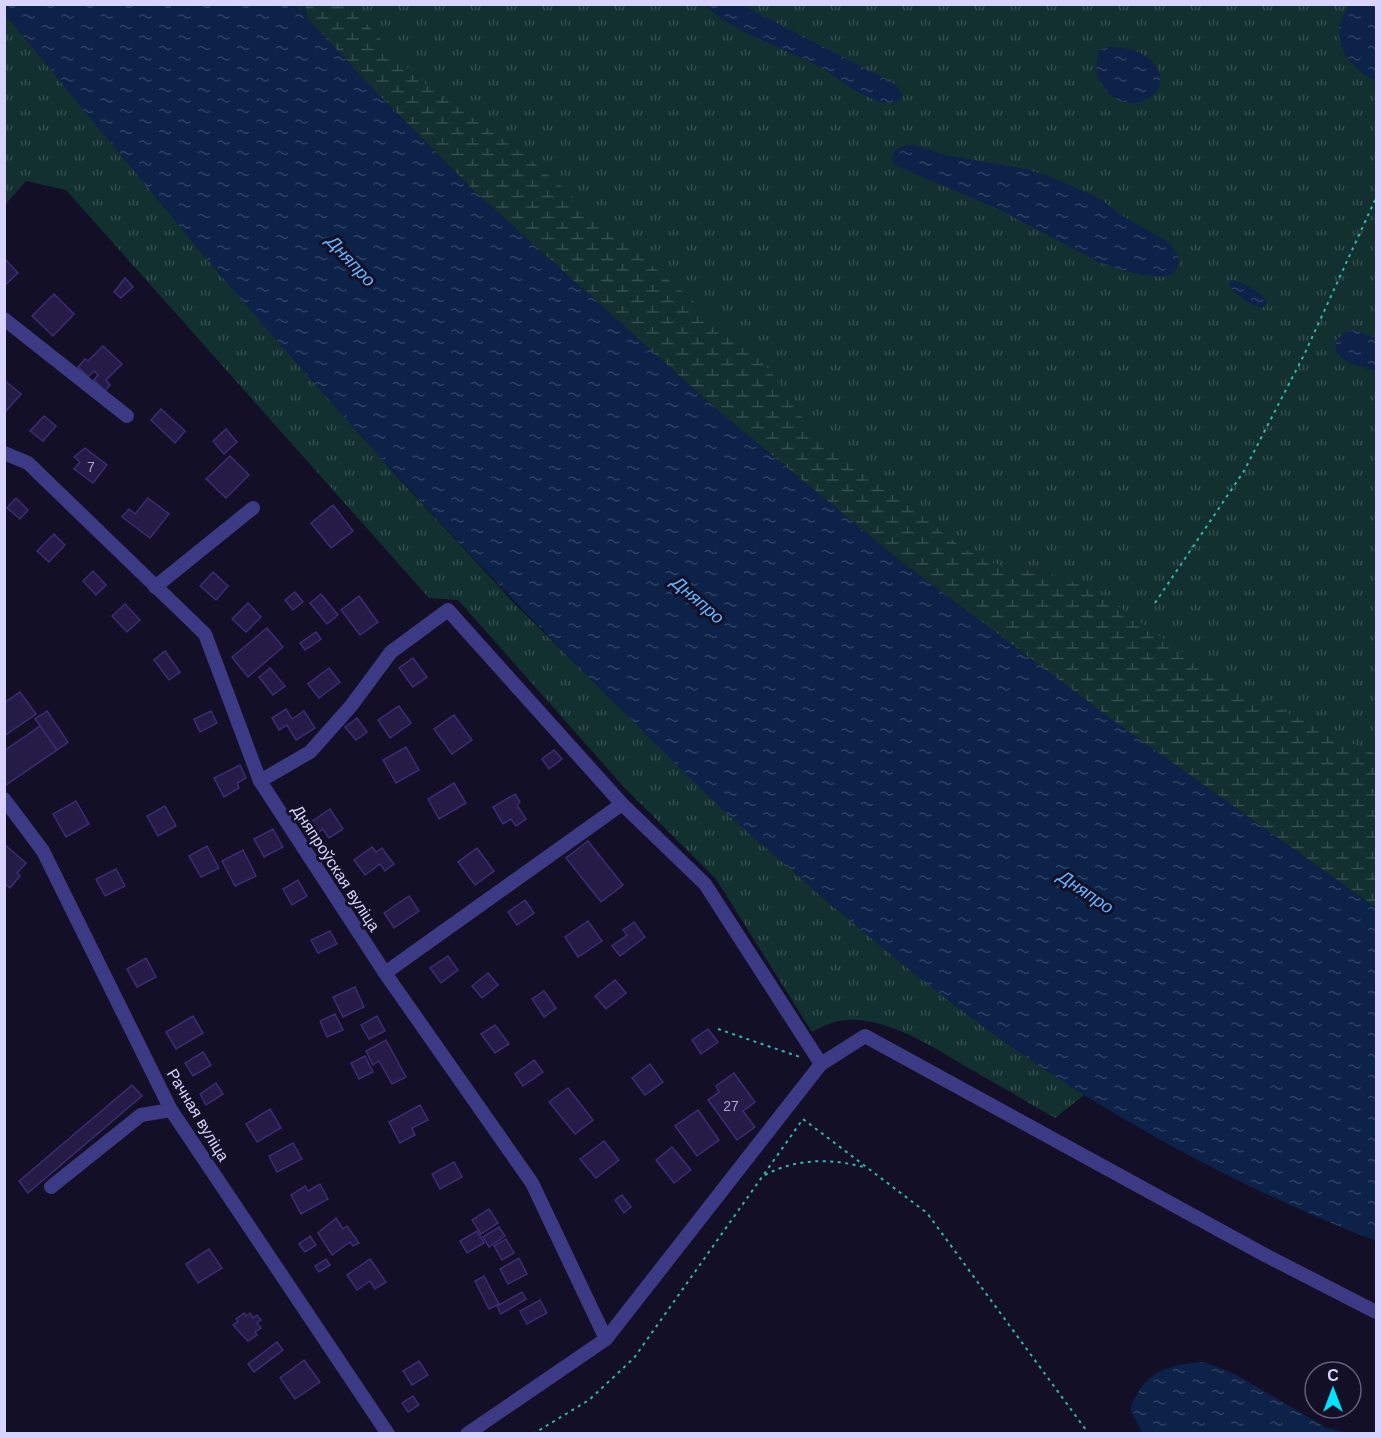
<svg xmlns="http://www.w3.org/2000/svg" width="1381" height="1438" viewBox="0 0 1381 1438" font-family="Helvetica,sans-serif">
  <defs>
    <pattern id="grass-tufts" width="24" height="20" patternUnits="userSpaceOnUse" patternTransform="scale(1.5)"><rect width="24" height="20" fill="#12302f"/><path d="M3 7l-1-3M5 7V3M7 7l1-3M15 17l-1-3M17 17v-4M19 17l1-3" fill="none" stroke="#344d4e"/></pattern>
    <pattern id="wetland-marsh" width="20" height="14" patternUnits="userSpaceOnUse" patternTransform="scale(1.5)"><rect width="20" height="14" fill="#12302f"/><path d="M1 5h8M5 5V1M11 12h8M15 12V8" fill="none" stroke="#344d4e"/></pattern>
    <pattern id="water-ripples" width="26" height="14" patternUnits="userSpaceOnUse" patternTransform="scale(1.5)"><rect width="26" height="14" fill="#0c2248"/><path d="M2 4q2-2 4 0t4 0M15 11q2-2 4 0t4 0" fill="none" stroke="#2f4163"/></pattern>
  </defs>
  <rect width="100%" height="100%" fill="#130f26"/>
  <g fill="url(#grass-tufts)">
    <polygon points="295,5 1376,5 1376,908 1114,721 899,560 716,409 378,94"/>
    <path d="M5 14 202 253 295 361 401 481 515 604 719 806 836 909 992 1033 1084 1095 1055 1118C1027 1102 1000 1086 972 1070 938 1050 887 1016 846 1020 833 1021 823 1026 812 1032L716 879 623 786 458 600 429 598 66 190 26 181 5 205Z"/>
  </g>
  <path fill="url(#wetland-marsh)" d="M295 5H350L398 59 429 87 525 155 763 362C781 384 793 408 812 430L961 547 981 558 1005 567 1051 574 1079 584 1104 596 1207 670 1294 716 1376 754V908L1114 721 899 560 716 409 473 190 378 94Z"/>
  <g fill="url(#water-ripples)">
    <path d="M4 5H295L378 94 473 190 716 409 899 560 1114 721 1376 908V1241C1275 1202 1176 1152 1084 1095 981 1031 886 953 795 873 769 851 743 829 718 805 686 775 656 744 625 713 476 566 336 412 201 252 135 173 70 93 5 14Z"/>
    <path d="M705 5H742L888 80 896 85 903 96C897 104 887 104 878 101 856 94 838 77 818 66 782 47 734 33 705 5Z"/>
    <path d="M1349 5H1376V81C1358 73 1338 54 1339 31 1339 21 1345 13 1349 5Z"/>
    <path d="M1108 47C1122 47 1137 49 1148 58 1186 88 1128 125 1103 86 1095 75 1095 62 1100 50Z"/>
    <path d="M908 145 918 146 950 156 1020 168 1046 175 1072 186 1102 200 1121 215 1168 242 1177 252 1179 263 1174 273 1163 277 1140 275 1101 263 994 207 894 165C889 153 896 148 908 145Z"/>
    <path d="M1231 280C1241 281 1264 293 1267 303L1262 308C1249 304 1237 296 1229 285Z"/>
    <polygon points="1354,330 1376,338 1376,372 1345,361 1336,352 1336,340 1346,332"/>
    <path d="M1204 1362 1233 1373 1327 1428 1350 1433H1143L1130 1410C1144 1371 1165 1365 1204 1362Z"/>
  </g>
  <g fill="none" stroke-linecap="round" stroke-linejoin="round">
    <polyline stroke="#0c2248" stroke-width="4" points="303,4 307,24"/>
  </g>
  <g fill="#241b47" stroke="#3b2d73" stroke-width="1.5">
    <polygon points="4,258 18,273 4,286"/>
    <polygon points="125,278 133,287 121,298 114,292"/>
    <polygon points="54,294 74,314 53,336 32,316"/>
    <polygon points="103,346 122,364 106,380 110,385 105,391 94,380 98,375 94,371 88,377 78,367 85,359 88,361"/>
    <polygon points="4,380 21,394 6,411 4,410"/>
    <polygon points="161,409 185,431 175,443 151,420"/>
    <polygon points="44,416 56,426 43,441 30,431"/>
    <polygon points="226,429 237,442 224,454 213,441"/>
    <polygon points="85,448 107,465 93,483 74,469 80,462 74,457"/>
    <polygon points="230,456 249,475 226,498 206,479"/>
    <polygon points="16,498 28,510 20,519 7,508"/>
    <polygon points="148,498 169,514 150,538 122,517 129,509 135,514"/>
    <polygon points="333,505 353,531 331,548 311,523"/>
    <polygon points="54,534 65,545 49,562 37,551"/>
    <polygon points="93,571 106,585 96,595 83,581"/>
    <polygon points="213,572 228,586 216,600 200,586"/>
    <polygon points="295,592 303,602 293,610 285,600"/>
    <polygon points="321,594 338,615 327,624 310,603"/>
    <polygon points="359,596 378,622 360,635 341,610"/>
    <polygon points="248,603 261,617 246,632 232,619"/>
    <polygon points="125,604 140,620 127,632 112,616"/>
    <polygon points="267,628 283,647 248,677 232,657"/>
    <polygon points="316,632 321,639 305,650 300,643"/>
    <polygon points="165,651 180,672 169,680 154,660"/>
    <polygon points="413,658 427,677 413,687 399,668"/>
    <polygon points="270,668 285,686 273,695 259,677"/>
    <polygon points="329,668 340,682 319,698 308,684"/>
    <polygon points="20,692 36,714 4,736 4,703"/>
    <polygon points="399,706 411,723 390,738 378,720"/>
    <polygon points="286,709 292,719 304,711 315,728 296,740 287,725 279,730 272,718"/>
    <polygon points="47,711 68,742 57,750 35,719"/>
    <polygon points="211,711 217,723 200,732 194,719"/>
    <polygon points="454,715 472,740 452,754 434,729"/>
    <polygon points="357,718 367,732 356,740 345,727"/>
    <polygon points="40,726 57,750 6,785 4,782 4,751"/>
    <polygon points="406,747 419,770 396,783 383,760"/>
    <polygon points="554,750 562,759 549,769 542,759"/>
    <polygon points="240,765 246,778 237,783 239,788 224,797 214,778"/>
    <polygon points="454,783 466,803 439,819 428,799"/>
    <polygon points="515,794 520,802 517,805 526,819 516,826 511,819 503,824 493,807"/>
    <polygon points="76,801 89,824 66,837 53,814"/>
    <polygon points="165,806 176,826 158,836 147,816"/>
    <polygon points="330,809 343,829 329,838 323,829 319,832 311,822"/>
    <polygon points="273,829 283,847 264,857 254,839"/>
    <polygon points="588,841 623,885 601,902 566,858"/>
    <polygon points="4,844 26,863 17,873 20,876 10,888 4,883"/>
    <polygon points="207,846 219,868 201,877 189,856"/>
    <polygon points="372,847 376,852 382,848 394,864 385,871 380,864 365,875 354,860"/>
    <polygon points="477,848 494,871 475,885 458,862"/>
    <polygon points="243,850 256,876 235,886 222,861"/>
    <polygon points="116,869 125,886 105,896 96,879"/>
    <polygon points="298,880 307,896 292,905 283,889"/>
    <polygon points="409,896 419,911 394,928 384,913"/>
    <polygon points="525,900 534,913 517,925 508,912"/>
    <polygon points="588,921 602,941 578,957 565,937"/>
    <polygon points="634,922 645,937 620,956 612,946 627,935 623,930"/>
    <polygon points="330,931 337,944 318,953 311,940"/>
    <polygon points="448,956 458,970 441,983 430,968"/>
    <polygon points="146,958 156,977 137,987 127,969"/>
    <polygon points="488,973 498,985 482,998 472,986"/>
    <polygon points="615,980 626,993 606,1009 595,996"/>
    <polygon points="355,987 364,1007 343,1017 333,997"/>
    <polygon points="544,991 556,1008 544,1017 532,999"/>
    <polygon points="335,1014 343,1030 327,1037 320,1021"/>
    <polygon points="193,1016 203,1033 176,1049 166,1032"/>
    <polygon points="377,1016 385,1031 369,1039 361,1025"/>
    <polygon points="495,1025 509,1044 495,1053 481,1034"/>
    <polygon points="708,1029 718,1042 701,1054 692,1040"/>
    <polygon points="386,1040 406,1077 392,1084 379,1061 373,1065 366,1051"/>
    <polygon points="203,1052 211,1065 193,1076 185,1063"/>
    <polygon points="365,1056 373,1072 359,1079 351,1063"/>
    <polygon points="534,1060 543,1072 523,1086 515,1074"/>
    <polygon points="650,1064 663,1082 645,1095 632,1078"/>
    <polygon points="734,1073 755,1102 743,1111 755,1127 737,1140 708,1100 719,1092 716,1086"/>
    <polygon points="216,1083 223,1094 206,1105 200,1094"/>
    <polygon points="132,1085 142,1096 28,1193 19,1181"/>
    <polygon points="568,1088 593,1120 575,1134 549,1102"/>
    <polygon points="420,1105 428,1120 412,1128 415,1135 400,1143 389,1122"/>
    <polygon points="270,1109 281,1128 257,1142 246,1124"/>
    <polygon points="698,1110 719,1140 697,1156 675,1126"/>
    <polygon points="604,1141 619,1160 596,1178 580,1159"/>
    <polygon points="293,1143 302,1159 277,1172 269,1156"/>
    <polygon points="672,1147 691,1170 674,1183 656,1160"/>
    <polygon points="454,1162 462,1177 440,1189 432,1174"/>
    <polygon points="320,1184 328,1199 301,1214 291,1195 305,1186 308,1191"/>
    <polygon points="622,1195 631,1207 624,1213 615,1200"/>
    <polygon points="489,1209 498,1223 481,1234 472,1220"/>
    <polygon points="336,1218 343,1229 347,1226 359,1243 353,1246 350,1242 332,1255 318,1233"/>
    <polygon points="499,1227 505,1236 489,1247 483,1237"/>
    <polygon points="477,1231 484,1243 467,1253 460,1241"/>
    <polygon points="310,1236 316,1245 305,1252 299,1244"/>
    <polygon points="506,1239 514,1253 502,1260 494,1246"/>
    <polygon points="209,1249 222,1268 198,1283 186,1264"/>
    <polygon points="519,1258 527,1274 508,1284 500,1269"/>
    <polygon points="326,1259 330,1265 319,1272 315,1266"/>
    <polygon points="370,1259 386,1282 375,1289 370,1281 357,1290 347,1275"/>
    <polygon points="484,1276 499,1304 489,1309 475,1281"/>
    <polygon points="522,1292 526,1299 501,1314 497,1306"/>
    <polygon points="540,1300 547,1313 527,1324 520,1311"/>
    <polygon points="244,1313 246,1316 250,1313 253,1318 257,1315 261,1320 257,1323 261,1328 255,1332 257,1335 248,1341 233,1325 238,1321 236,1319"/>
    <polygon points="277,1342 283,1350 254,1372 248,1364"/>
    <polygon points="304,1360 320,1382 295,1399 280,1378"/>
    <polygon points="419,1361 428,1375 412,1385 403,1371"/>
    <polygon points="413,1396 419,1405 408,1412 402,1403"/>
  </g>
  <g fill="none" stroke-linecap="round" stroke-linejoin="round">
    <g stroke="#2fb8b0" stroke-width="2" stroke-dasharray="3 4.5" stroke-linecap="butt">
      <polyline points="1155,603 1244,471 1304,355 1376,198"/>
      <polyline points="718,1029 800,1057"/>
      <path d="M765 1175C797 1158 832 1158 867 1168"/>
      <polyline points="533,1434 589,1400 634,1358 803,1119 927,1213 1089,1434"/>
    </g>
    <g stroke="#3d3a85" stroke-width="14">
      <polyline points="4,319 127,416"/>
      <polyline points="4,453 28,463 205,634 260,781 385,973 532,1183 606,1339"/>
      <polyline points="155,587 253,508"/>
      <polyline points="260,781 310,752 351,706 391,652 448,610 622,804 385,973"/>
      <polyline points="4,799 43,851 171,1110 388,1434"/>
      <polyline points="622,804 705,884 821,1064"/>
      <polyline points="51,1187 141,1115 171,1110"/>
      <polyline points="467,1434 606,1339 821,1064 865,1036 1265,1255 1376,1312"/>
    </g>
  </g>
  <g text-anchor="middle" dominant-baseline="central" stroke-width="6" stroke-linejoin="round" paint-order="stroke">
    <g font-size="14" fill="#aca6d1">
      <text x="91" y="467">7</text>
      <text x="731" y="1106">27</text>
    </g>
    <g font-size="16" fill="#d9d4ff" stroke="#130f26">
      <text transform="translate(336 868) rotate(57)">Дняпроўская вуліца</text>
      <text transform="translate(198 1115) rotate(59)">Рачная вуліца</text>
    </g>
    <g font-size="18" font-style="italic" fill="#62b6ff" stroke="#130f26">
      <text transform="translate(351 261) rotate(47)">Дняпро</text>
      <text transform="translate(698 600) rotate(41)">Дняпро</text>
      <text transform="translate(1086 892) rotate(34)">Дняпро</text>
    </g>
  </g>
  <rect width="1381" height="1438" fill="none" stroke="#d9d4ff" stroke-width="12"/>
  <g transform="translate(1333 1390)"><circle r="28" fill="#130f26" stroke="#625e7d" stroke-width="1.5"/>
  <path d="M0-4.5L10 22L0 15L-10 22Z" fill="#00e5ff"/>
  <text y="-9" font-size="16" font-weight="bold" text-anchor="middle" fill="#d9d4ff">С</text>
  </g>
</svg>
